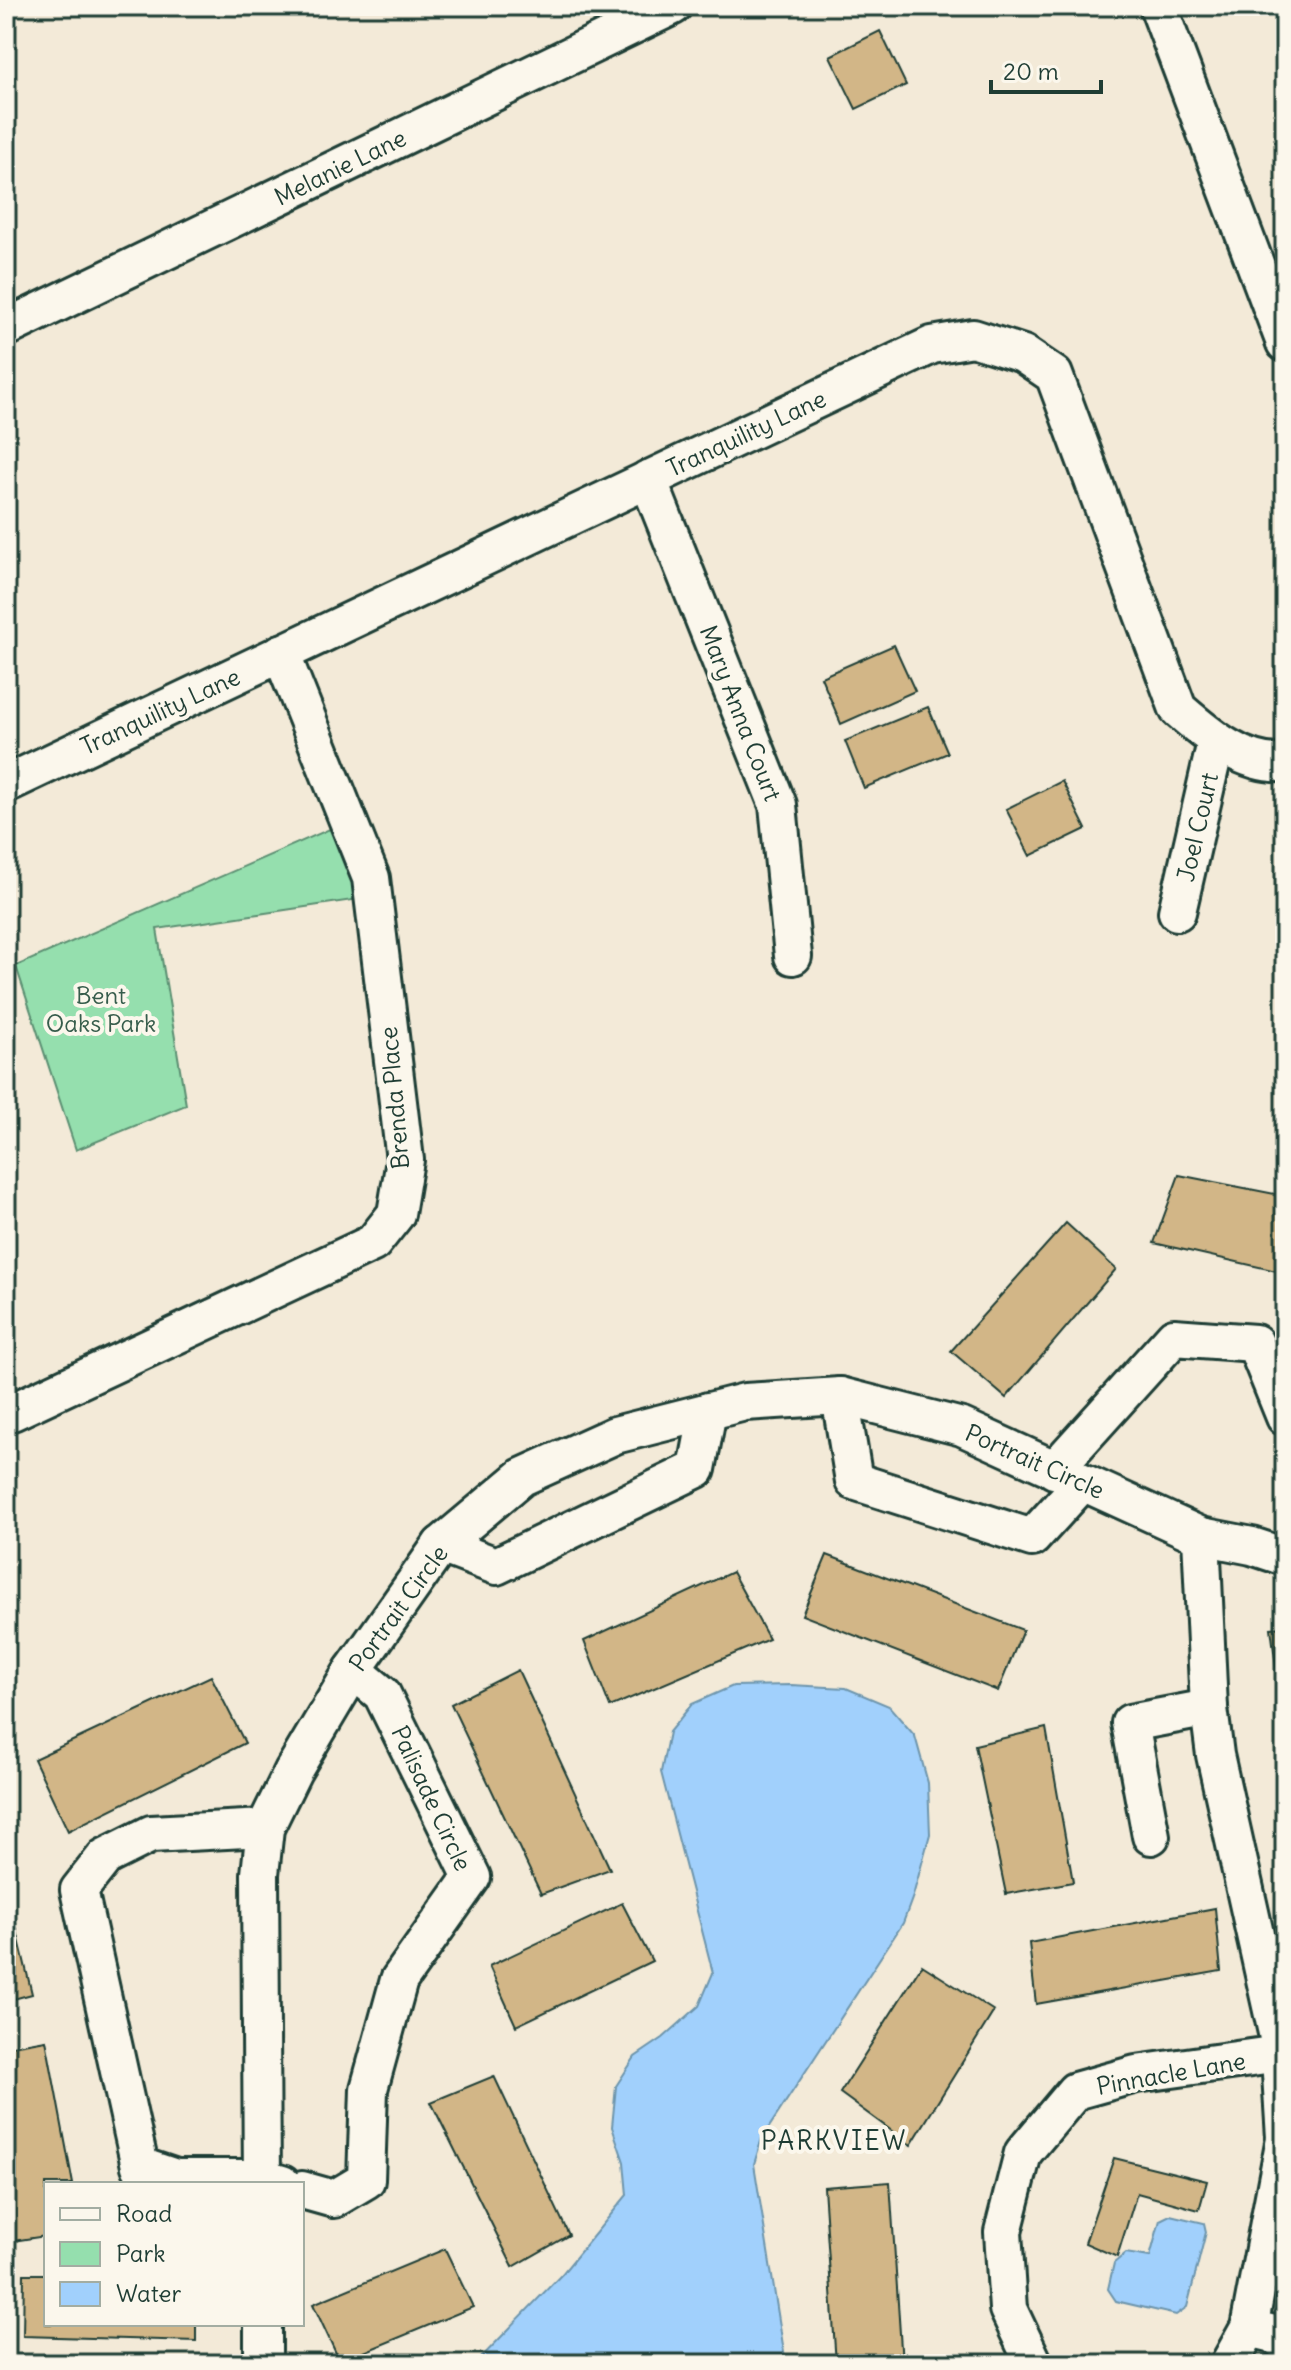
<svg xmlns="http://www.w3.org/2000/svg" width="1291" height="2370" viewBox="0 0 1291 2370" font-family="Delius,sans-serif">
  <rect width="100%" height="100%" fill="#f3ead8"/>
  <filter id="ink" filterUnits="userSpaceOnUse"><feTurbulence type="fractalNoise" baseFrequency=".0125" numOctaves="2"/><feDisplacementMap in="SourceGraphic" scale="16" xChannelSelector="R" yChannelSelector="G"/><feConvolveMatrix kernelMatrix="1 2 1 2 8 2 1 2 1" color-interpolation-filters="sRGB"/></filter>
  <g filter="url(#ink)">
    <polygon fill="#95dfae" stroke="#5a8e71" stroke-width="2" points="348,821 373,897 157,929 186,1105 76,1150 16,966"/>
    <g fill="#a1d0fc" stroke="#6d95ac" stroke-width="2">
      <polygon points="791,1685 846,1688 889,1706 915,1736 928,1783 930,1834 913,1896 903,1923 762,2138 754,2164 786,2364 475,2364 562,2274 627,2195 624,2162 612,2127 616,2086 635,2057 663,2038 699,2006 713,1973 661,1772 669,1732 692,1704 733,1686"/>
      <polygon points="1170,2215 1204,2223 1206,2232 1187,2307 1176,2315 1116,2301 1108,2289 1114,2263 1126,2253 1150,2257 1160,2220"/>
    </g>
    <g fill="#d2b687" stroke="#1f3d34" stroke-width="2">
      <polygon points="880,31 906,85 856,109 830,56"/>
      <polygon points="894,645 915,691 841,724 821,677"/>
      <polygon points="928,707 948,753 864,788 845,741"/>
      <polygon points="1062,781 1086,829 1030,856 1006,809"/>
      <polygon points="1179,1175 1285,1196 1285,1273 1154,1243"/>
      <polygon points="1066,1223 1116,1269 1006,1398 951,1351"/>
      <polygon points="827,1555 1023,1630 998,1691 802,1615"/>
      <polygon points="732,1572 769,1639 610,1707 584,1641"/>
      <polygon points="1285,1627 1285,1736 1271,1628"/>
      <polygon points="518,1670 610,1869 541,1894 451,1704"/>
      <polygon points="211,1676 245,1743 68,1831 34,1759"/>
      <polygon points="1046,1728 1073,1882 1006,1894 975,1745"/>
      <polygon points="6,1885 32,1994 6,2001"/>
      <polygon points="622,1903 652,1961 516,2026 489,1966"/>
      <polygon points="1215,1908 1221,1971 1036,2004 1029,1943"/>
      <polygon points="922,1965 994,2011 911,2145 840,2093"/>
      <polygon points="46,2040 73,2184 46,2184 46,2236 6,2242 6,2047"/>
      <polygon points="494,2076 569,2235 513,2267 431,2102"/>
      <polygon points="1114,2158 1207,2181 1199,2210 1137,2193 1117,2257 1085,2243"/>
      <polygon points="890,2182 902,2364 836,2364 824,2187"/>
      <polygon points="445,2249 473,2307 340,2362 313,2304"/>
      <polygon points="24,2274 46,2274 46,2324 196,2324 196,2341 23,2336"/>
    </g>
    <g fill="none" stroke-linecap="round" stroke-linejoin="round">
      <g stroke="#1f3d34" stroke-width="42">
        <g id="minor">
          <polyline points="1158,6 1285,343"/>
          <polyline points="6,328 673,6"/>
          <polyline points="648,479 778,805 793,956"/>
          <path d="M6 784 932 345 973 338 1023 354 1054 375 1178 709C1208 735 1243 766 1285 763"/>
          <polyline points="1177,912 1216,742"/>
          <polyline points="840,1396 854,1481 1032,1538 1082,1483"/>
          <polyline points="6,1412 12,1412 373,1243 396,1214 405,1160 371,878 281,653"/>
          <polyline points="1054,1470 1174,1337 1255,1343 1285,1417"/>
          <polyline points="1201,1536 1252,1546 1285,1557"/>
          <polyline points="441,1545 496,1566 697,1469 708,1411"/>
          <polyline points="265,1828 151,1834 105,1857 79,1890 140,2166 176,2178 262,2178 282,2184"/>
          <polyline points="1151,1836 1130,1723 1209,1708"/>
          <polyline points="262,2184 260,1874 265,1828 293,1771 353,1670 441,1545 522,1477 615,1435 745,1402 840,1396 962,1427 1201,1536 1209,1708 1215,1755 1279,2042 1285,2138 1249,2328 1229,2364"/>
          <polyline points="302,2190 334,2199 366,2180 369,2089 399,1980 472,1877 382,1694 353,1670"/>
          <polyline points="263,2324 263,2364"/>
          <polyline points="1249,2328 1274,2334 1285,2343"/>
          <polyline points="1034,2364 1008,2309 1003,2232 1023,2153 1075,2091 1136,2074 1279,2054"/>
        </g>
      </g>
      <use href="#minor" stroke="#fbf7ec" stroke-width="36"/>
    </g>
  </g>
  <g text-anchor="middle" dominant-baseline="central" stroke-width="8" stroke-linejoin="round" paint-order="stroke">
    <g font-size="24" fill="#1f3d34" stroke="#fbf7ec">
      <text transform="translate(340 167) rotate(-26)">Melanie Lane</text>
      <text transform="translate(746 433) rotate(-25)">Tranquility Lane</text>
      <text transform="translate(160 711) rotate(-25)">Tranquility Lane</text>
      <text transform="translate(741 713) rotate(69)">Mary Anna Court</text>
      <text transform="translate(1197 827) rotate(-77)">Joel Court</text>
      <text transform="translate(394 1098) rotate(-95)">Brenda Place</text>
      <text transform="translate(1035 1461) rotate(24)">Portrait Circle</text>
      <text transform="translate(398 1608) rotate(-54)">Portrait Circle</text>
      <text transform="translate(432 1798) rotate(65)">Palisade Circle</text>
      <text transform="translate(1171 2073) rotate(-10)">Pinnacle Lane</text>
    </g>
    <g font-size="24" fill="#375d4c" stroke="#fbf7ec">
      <text x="101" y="995">Bent<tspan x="101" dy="28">Oaks Park</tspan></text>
    </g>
    <g font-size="26" letter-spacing="2" fill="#1f3d34" stroke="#fbf7ec">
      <text x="834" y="2140">PARKVIEW</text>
    </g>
  </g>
  <rect width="1291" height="2370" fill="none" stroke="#fbf7ec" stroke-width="32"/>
  <rect x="16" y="16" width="1259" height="2338" fill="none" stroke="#1f3d34" stroke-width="3" filter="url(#ink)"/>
  <rect x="44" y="2182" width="260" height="144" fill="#fbf7ec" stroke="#a3ada2" stroke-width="2"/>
  <rect x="60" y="2208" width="40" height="12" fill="#fbf7ec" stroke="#a3ada2" stroke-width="2"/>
  <text x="116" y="2222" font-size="24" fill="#1f3d34">Road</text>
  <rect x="60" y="2242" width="40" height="24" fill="#95dfae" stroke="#a3ada2" stroke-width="2"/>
  <text x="116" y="2262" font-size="24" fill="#1f3d34">Park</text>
  <rect x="60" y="2282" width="40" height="24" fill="#a1d0fc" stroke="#a3ada2" stroke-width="2"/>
  <text x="116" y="2302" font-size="24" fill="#1f3d34">Water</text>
  <path d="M991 80v12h110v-12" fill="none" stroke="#1f3d34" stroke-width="4"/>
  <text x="1003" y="80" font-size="24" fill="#1f3d34" stroke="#fbf7ec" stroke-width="6" paint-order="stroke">20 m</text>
</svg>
